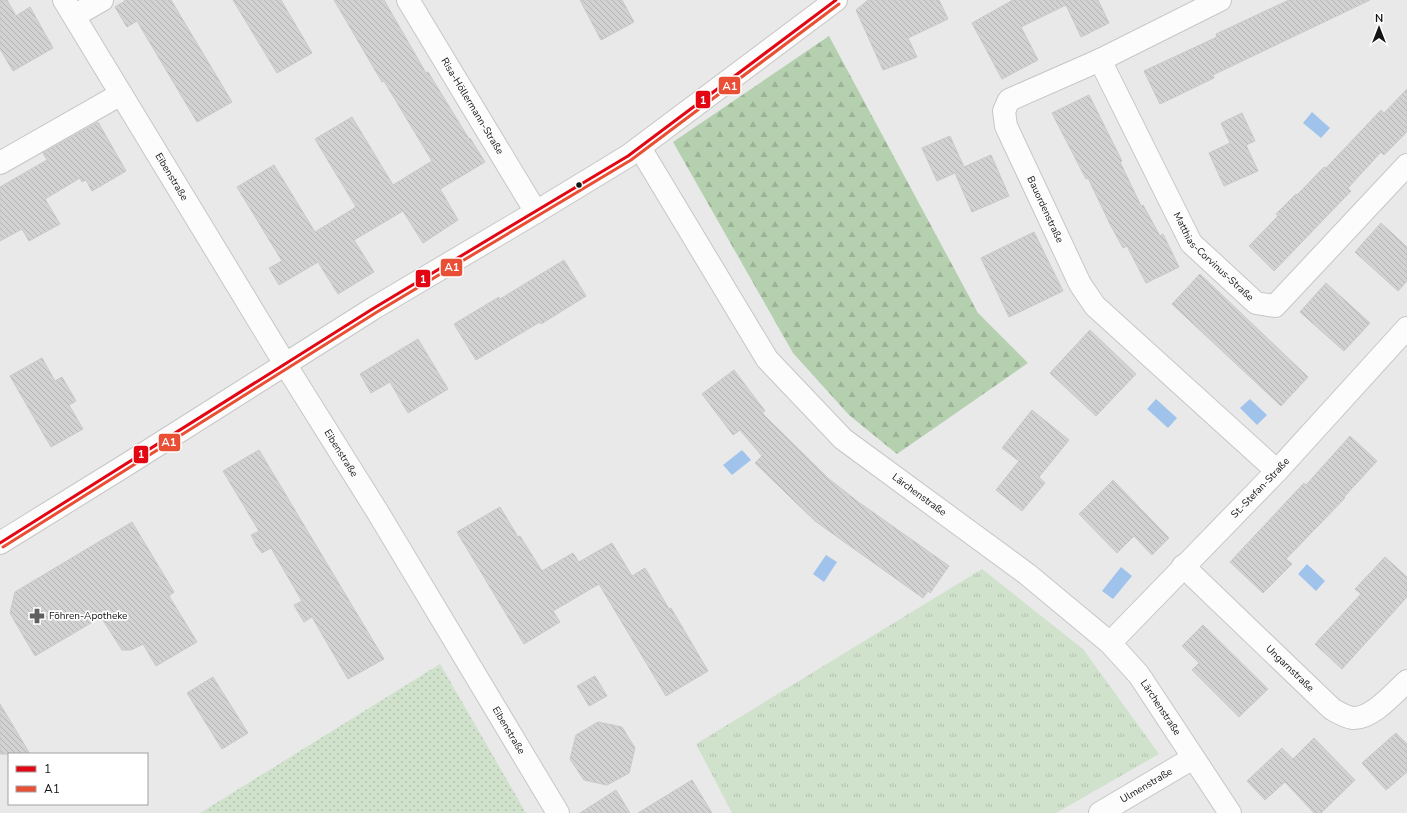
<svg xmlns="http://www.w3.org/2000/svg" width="1407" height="813" viewBox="0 0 1407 813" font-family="'Nunito Sans',sans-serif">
  <defs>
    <pattern id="grass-dots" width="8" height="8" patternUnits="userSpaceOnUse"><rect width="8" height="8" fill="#d0e2cc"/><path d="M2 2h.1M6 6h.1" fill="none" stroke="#b2c1ae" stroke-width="1.8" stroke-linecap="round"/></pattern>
    <pattern id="forest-firs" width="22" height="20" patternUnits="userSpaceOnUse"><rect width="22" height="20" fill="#b5d0af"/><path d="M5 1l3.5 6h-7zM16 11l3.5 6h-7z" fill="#9bb296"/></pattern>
    <pattern id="park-tufts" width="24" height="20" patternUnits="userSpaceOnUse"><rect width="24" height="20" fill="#d0e2cc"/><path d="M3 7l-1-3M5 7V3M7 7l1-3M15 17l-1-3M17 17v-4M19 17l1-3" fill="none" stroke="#b2c1ae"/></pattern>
    <pattern id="building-back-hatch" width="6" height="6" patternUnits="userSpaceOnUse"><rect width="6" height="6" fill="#d2d2d3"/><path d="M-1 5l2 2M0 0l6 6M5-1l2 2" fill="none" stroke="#b3b3b4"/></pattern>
  </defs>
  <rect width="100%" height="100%" fill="#e9e9ea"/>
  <polygon fill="url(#grass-dots)" points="440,664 526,813 200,813"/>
  <polygon fill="url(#forest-firs)" points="829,36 978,313 1028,363 897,454 849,415 793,353 673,142"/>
  <polygon fill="url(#park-tufts)" points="982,569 1083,649 1159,754 1056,813 732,813 696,744"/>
  <g fill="#a0c3eb">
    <polygon points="1312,112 1330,128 1321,138 1303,123"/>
    <polygon points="1156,399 1177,418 1168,428 1147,409"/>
    <polygon points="1250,399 1267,415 1257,425 1240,408"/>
    <polygon points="742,450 751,460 732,475 723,465"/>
    <polygon points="826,555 837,562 824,582 813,574"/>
    <polygon points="1307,564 1325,581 1316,591 1298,574"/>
    <polygon points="1121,567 1132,576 1113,599 1102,591"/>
  </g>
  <g fill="url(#building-back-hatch)" stroke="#c9c9ca">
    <polygon points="0,0 7,0 16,16 30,7 53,48 13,71 0,49"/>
    <polygon points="124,0 171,0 232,102 197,122 137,21 127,27 115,7 125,1"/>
    <polygon points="233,0 281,0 312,53 277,73"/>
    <polygon points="334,0 384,0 426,73 428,72 469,139 470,138 485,162 440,189 458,220 423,243 403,211 354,240 374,272 338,294 318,262 279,285 269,268 282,261 237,187 274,165 315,232 356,207 315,139 352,117 393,185 432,161 384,81 382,82"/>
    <polygon points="580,0 622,0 634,22 601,40"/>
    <polygon points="868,0 939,0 948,19 908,38 917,57 883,70 856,10"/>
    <polygon points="1013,0 1098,0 1109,23 1081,37 1066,5 1021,27 1038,60 1002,79 972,23"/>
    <polygon points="1289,0 1370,0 1213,75 1214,78 1160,104 1144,71 1217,37 1216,34"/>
    <polygon points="1407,89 1407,132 1384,155 1381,152 1348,188 1351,191 1274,271 1249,246 1278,216 1276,214 1296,194 1297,195 1324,167 1326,168 1381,110 1384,113"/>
    <polygon points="1089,95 1122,161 1120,162 1141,206 1143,205 1160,236 1163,234 1179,267 1146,283 1127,246 1123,248 1110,224 1088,178 1086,179 1052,113"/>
    <polygon points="1242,113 1255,141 1246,145 1258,171 1224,186 1209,153 1230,143 1221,123"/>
    <polygon points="98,122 126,171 92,191 86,180 82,182 80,178 45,199 60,224 29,241 22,229 0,241 0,187 47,160 43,153"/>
    <polygon points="950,136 964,167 991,155 1009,196 972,212 955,173 937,181 922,148"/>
    <polygon points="1381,223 1407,247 1407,281 1398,291 1355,252"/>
    <polygon points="1034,232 1063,291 1009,317 981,258"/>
    <polygon points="564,260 586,296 541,324 540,322 476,360 454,324 499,297 500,299"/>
    <polygon points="1200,274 1308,377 1281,406 1172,304"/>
    <polygon points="1326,283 1370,323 1344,351 1300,312"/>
    <polygon points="1090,330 1136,374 1096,416 1050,373"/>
    <polygon points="418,339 448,389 408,413 390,382 371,393 360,374"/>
    <polygon points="42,358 55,381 62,377 76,401 69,405 83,429 51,447 10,376"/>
    <polygon points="734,370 765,411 762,413 829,479 857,501 949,566 930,593 928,591 923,598 815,521 755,463 762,456 740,430 733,435 702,394"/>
    <polygon points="1032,410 1069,440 1039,477 1045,483 1022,511 996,490 1019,461 1002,448"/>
    <polygon points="1350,436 1377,461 1344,497 1345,498 1286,559 1292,564 1263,593 1230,562 1304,483 1306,485"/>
    <polygon points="259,450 384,659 348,679 312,617 304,622 294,605 302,601 271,548 262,553 256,545 251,535 259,531 223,471"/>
    <polygon points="1113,480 1169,538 1152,555 1134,536 1117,553 1079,514"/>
    <polygon points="500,507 518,537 520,536 542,571 573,553 579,562 612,543 632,576 645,568 669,609 671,608 708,671 666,696 599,584 553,611 560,622 524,644 457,532"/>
    <polygon points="132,522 174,592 169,596 197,642 156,666 143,644 131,650 122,650 101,617 35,656 10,613 15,592"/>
    <polygon points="1385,557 1407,577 1407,597 1342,669 1315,644 1361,594 1355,589"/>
    <polygon points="1203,625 1268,689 1239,717 1192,670 1199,663 1182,646"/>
    <polygon points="595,676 607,696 589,706 577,686"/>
    <polygon points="213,677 248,733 222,749 187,693"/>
    <polygon points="0,704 30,754 0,754"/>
    <polygon points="598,722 622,727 635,748 629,773 607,785 584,780 570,759 576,735"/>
    <polygon points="1396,733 1407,744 1407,772 1386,790 1362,763"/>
    <polygon points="1314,738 1355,780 1321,813 1314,813 1285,782 1265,800 1247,781 1282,748 1293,759"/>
    <polygon points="692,780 712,813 638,813"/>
    <polygon points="616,790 630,813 580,813"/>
  </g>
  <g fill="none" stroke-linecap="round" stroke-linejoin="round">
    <g stroke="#c6c6c6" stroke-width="24">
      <g id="street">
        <path id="s1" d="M64 0 285 364 377 511 558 813"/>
        <path id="s2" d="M408 0 536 212"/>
        <path id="s3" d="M1220 0 1100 60 1009 100 1004 111 1006 126 1080 284 1095 306 1277 471"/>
        <polyline points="74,16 102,0"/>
        <path id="s4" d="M1100 60 1191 243 1256 303 1275 306 1407 165"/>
        <path id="s5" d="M640 148 767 359 843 439 1027 574 1110 643 1139 675 1230 813"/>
        <polyline points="0,163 121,94"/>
        <path id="s6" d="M1183 566 1332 709C1339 713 1345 717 1353 718 1372 719 1394 693 1407 681"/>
        <path id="s7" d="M1110 643 1277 471 1407 328"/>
        <path id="s8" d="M1100 813 1193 758"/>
      </g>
    </g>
    <g stroke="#c6c6c6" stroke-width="24">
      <polyline id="secondary" points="0,543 126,465 374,308 536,212 628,156 836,0"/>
    </g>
    <use href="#street" stroke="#fcfcfc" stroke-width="22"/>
    <use href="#secondary" stroke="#fcfcfc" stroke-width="22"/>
    <g stroke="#fff" stroke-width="6">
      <polyline id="bus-1" points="0,543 374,308 628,156 836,0"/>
    </g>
    <g stroke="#fff" stroke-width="6">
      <polyline id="bus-2" points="3,547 377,312 631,160 839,4"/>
    </g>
    <use href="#bus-1" stroke="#e30613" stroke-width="3"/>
    <use href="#bus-2" stroke="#e94f35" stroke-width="3"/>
  </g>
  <defs>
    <g id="pharmacy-bare" transform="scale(1.2)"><path d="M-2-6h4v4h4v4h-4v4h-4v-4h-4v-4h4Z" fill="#5f5f60" stroke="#fff" stroke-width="2.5" paint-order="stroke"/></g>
  </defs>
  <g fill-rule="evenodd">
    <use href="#pharmacy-bare" x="37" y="616"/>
  </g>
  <circle fill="#141415" stroke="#fff" stroke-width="1.5" cx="579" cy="185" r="3.5"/>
  <g text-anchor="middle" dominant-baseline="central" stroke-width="3.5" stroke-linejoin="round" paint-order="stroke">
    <g font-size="10" fill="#141415" stroke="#fff">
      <text stroke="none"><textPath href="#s2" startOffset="124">Risa-Höllermann-Straße</textPath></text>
      <text stroke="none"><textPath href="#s1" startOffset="207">Eibenstraße</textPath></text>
      <text stroke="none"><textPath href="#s3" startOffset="353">Bauordenstraße</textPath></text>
      <text stroke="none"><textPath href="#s4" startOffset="229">Matthias-Corvinus-Straße</textPath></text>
      <text stroke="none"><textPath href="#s1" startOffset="531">Eibenstraße</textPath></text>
      <text stroke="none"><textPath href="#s7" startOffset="216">St.-Stefan-Straße</textPath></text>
      <text stroke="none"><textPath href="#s5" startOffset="451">Lärchenstraße</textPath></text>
      <text stroke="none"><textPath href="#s6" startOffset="148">Ungarnstraße</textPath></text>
      <text stroke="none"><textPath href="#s5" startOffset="775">Lärchenstraße</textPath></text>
      <text stroke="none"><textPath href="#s1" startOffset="855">Eibenstraße</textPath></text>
      <text stroke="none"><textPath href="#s8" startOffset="54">Ulmenstraße</textPath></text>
    </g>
    <g font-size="10" fill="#141415" stroke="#fff" text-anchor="start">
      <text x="49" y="616">Föhren-Apotheke</text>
    </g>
  </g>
  <g stroke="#fff" stroke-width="1.5">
    <rect x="718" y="76" width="23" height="19" rx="4" fill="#e94f35"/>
    <rect x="695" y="90" width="16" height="19" rx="4" fill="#e30613"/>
    <rect x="440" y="258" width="23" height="19" rx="4" fill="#e94f35"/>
    <rect x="415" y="269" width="16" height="19" rx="4" fill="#e30613"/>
    <rect x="158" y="433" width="23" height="19" rx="4" fill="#e94f35"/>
    <rect x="133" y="445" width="16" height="19" rx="4" fill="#e30613"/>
  </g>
  <g font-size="11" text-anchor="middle" font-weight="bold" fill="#fff">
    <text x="730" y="90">A1</text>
    <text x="703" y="104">1</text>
    <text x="452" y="271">A1</text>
    <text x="423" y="283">1</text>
    <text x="169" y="446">A1</text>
    <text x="141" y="458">1</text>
  </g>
  <rect x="8" y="753" width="140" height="52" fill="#ffffff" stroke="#a1a1a1"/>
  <rect x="16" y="766" width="20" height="6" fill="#e30613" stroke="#a1a1a1"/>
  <text x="44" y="773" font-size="12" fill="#141415">1</text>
  <rect x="16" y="786" width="20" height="6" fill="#e94f35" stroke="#a1a1a1"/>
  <text x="44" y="793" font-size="12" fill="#141415">A1</text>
  <g transform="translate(1379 28)" stroke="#ffffff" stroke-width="3" paint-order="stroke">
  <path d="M0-3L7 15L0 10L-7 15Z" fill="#141415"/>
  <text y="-6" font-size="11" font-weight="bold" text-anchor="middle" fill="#141415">N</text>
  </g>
</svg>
